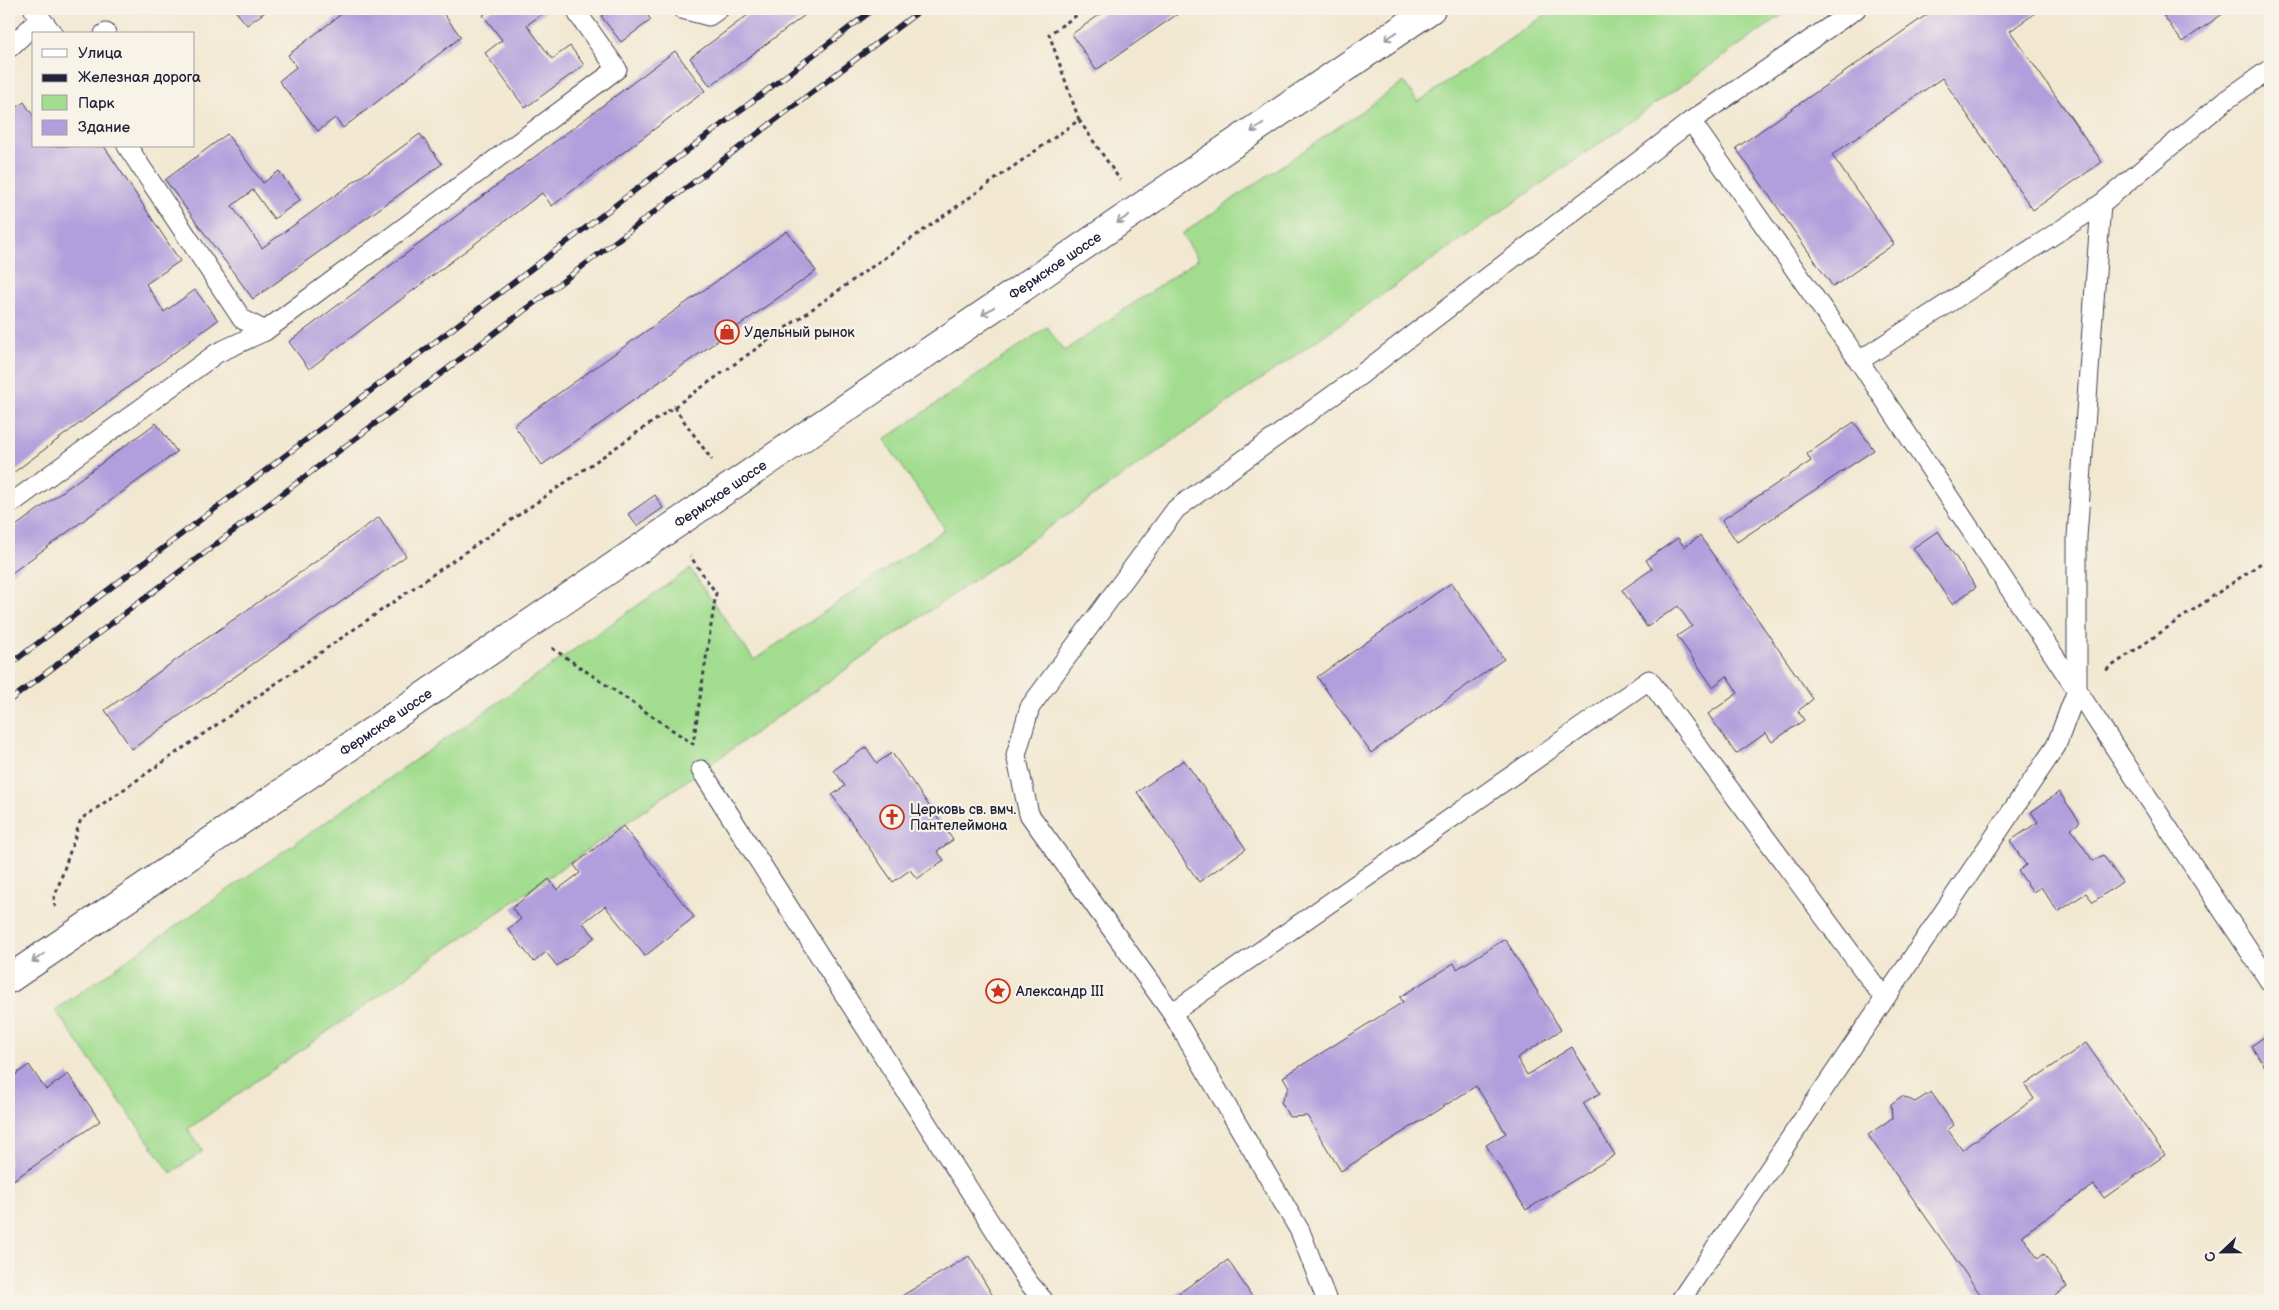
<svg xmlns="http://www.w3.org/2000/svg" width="2279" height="1310" viewBox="0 0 2279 1310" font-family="'Balsamiq Sans',sans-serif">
  <rect width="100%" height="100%" fill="#f7f3e8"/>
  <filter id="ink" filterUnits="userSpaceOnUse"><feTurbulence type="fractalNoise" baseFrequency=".02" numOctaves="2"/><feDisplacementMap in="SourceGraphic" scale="10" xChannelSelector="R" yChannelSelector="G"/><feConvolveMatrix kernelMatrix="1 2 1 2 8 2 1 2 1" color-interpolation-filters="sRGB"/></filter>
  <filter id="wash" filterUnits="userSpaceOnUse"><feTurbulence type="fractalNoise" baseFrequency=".0096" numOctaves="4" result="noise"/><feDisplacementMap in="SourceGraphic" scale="20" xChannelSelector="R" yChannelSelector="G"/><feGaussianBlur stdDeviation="1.12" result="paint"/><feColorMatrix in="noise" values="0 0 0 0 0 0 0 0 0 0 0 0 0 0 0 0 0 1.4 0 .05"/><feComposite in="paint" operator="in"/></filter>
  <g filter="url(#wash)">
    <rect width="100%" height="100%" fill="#f2e8d1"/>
    <polygon fill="#a2dd8f" stroke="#628065" points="1554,9 1791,9 188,1129 203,1151 171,1173 55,1010 690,569 754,660 945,529 884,440 1047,327 1064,351 1198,259 1182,234 1404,82 1418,102"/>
    <g id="blocks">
      <g fill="#b09fdc">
        <polygon points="234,9 269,9 247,25"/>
        <polygon points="348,9 440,9 461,37 343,128 335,118 318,131 279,81 296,67 288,55"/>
        <polygon points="492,9 549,9 527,25 552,59 570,46 584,65 525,108 485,53 502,40 483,15"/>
        <polygon points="611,9 643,9 651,20 621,42 601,16"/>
        <polygon points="756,9 813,9 710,86 690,58"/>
        <polygon points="1108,9 1185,9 1096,70 1072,34"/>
        <polygon points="1935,9 2041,9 2010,31 2102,162 2033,210 1942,78 1832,155 1894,244 1833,287 1736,148"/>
        <polygon points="2159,9 2230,9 2182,42"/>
        <polygon points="675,51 705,91 552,206 542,193 309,369 289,342"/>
        <polygon points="24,102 34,117 34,146 104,146 180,261 146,284 164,312 195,290 218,320 9,476 9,113"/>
        <polygon points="227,134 263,183 279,171 300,200 274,219 253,190 232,206 262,248 420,134 442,164 253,299 165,180"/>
        <polygon points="787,231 816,271 542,465 514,425"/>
        <polygon points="1854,422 1874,450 1737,542 1722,520 1811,461 1807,454"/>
        <polygon points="156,423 177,452 9,575 9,531"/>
        <polygon points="655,495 663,508 637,526 628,514"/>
        <polygon points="379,517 406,556 132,749 105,710"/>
        <polygon points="1938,531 1976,587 1952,604 1913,548"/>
        <polygon points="1700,536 1813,699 1798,711 1804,720 1772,742 1766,733 1736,754 1708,714 1738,693 1727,676 1713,687 1677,636 1692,626 1678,606 1647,627 1622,590 1652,569 1646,560 1678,538 1684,547"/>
        <polygon points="1451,583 1504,659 1371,753 1317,677"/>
        <polygon points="866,747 877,763 892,753 953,840 937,851 944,860 917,879 910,870 893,882 832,795 845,786 834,770"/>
        <polygon points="1184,760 1246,849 1199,882 1137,792"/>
        <polygon points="2059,792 2080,822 2071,829 2093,861 2103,855 2122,882 2093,902 2086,893 2058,912 2041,887 2033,892 2018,871 2026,865 2010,841 2038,822 2031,812"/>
        <polygon points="623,826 694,917 645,956 605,906 583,923 595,937 557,966 546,952 534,962 508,929 521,919 512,908 549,879 557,890 580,873 574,865"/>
        <polygon points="1505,939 1561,1030 1517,1058 1527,1075 1572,1047 1600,1093 1583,1103 1615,1155 1526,1210 1486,1145 1506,1133 1476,1086 1341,1171 1307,1116 1289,1117 1281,1102 1289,1087 1283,1077 1403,1002 1400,997 1454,963 1457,969"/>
        <polygon points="2270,1033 2270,1074 2251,1046"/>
        <polygon points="2086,1043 2165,1155 2104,1198 2094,1185 2022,1235 2038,1259 2044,1254 2067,1287 2052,1298 2053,1301 1985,1301 1868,1135 1892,1118 1891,1104 1902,1096 1915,1102 1931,1092 1954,1125 1948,1130 1962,1150 2034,1099 2025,1085"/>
        <polygon points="29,1065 46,1090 68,1074 100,1121 9,1183 9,1079"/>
        <polygon points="969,1256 996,1301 893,1301"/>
        <polygon points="1228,1260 1255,1301 1167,1301"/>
      </g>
    </g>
  </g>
  <g filter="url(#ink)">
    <use href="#blocks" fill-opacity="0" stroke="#414052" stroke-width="1"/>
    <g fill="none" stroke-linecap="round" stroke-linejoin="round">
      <g stroke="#414052" stroke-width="21">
        <g id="service">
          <polyline points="682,9 709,16 719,9"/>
          <polyline points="1856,9 1691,121 1859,361"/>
          <polyline points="34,10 53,34"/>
          <polyline points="104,34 106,33"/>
          <polyline points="9,48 40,19"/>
          <polyline points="2270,69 2226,100 2101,204 1859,361 2270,982"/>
          <polyline points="127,146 242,319 265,331 617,69 578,14"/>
          <polyline points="9,505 217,353 265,331"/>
          <polyline points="701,770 1028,1282 1044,1301"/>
          <polyline points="1172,1013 1029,814 1016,755 1030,707 1176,509 1350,383 1691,121"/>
          <polyline points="1327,1301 1300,1231 1172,1013 1649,680 1884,998"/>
          <polyline points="1680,1301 2056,746 2077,690 2077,537 2101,204"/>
        </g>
      </g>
      <g stroke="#414052" stroke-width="30">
        <g id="minor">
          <path id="s1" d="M9 979 1431 9"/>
        </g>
      </g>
      <g stroke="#414052" stroke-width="3" stroke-dasharray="4 4" stroke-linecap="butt">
        <polyline points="1079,120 1120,180"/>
        <polyline points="674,407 712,460"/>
        <polyline points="552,648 693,744 716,593 690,556"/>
        <polyline points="2106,670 2270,557"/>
        <polyline points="56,907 53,902 81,819 674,407 1079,120 1049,34 1086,9"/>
      </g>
      <use href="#service" stroke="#fff" stroke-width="19"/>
      <use href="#minor" stroke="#fff" stroke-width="28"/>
      <g stroke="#22223b" stroke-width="5.5">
        <g id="rail">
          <polyline points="9,665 874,9"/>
          <polyline points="9,701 922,9"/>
        </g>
      </g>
      <use href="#rail" stroke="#f7f3e8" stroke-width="4" stroke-dasharray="11" stroke-linecap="butt"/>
    </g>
    <defs><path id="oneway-shaft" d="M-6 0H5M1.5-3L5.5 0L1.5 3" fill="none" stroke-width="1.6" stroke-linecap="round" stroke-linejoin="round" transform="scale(1.25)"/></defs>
    <g stroke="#9c9ca7">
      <use href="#oneway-shaft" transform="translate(1391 36) rotate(146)"/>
      <use href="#oneway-shaft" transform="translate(1257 128) rotate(146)"/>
      <use href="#oneway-shaft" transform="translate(1123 219) rotate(146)"/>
      <use href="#oneway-shaft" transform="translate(988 311) rotate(146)"/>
      <use href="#oneway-shaft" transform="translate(38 958) rotate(146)"/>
    </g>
  </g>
  <defs>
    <g id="shop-ring" transform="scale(1.25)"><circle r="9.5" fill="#f7f3e8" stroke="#c8321e" stroke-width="1.5"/><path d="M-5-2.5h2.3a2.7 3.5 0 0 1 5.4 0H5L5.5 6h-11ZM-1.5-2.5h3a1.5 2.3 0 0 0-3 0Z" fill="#c8321e"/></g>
    <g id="church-ring" transform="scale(1.25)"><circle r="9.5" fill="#f7f3e8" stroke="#c8321e" stroke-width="1.5"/><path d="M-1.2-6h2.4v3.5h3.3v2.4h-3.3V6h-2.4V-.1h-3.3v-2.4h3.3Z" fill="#c8321e"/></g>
    <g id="sight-ring" transform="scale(1.25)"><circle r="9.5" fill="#f7f3e8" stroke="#c8321e" stroke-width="1.5"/><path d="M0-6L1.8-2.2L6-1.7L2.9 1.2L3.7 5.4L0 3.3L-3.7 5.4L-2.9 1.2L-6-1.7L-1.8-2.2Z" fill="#c8321e"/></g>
  </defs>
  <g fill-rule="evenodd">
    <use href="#shop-ring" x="727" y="332"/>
    <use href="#church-ring" x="892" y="817"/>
    <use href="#sight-ring" x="998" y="991"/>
  </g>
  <g text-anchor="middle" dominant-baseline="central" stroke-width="4.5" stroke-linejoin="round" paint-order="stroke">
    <g font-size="14" fill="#22223b" stroke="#f7f3e8">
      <text stroke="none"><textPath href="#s1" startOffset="1266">Фермское шоссе</textPath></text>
      <text stroke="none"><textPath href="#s1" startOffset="861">Фермское шоссе</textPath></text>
      <text stroke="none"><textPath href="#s1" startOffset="456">Фермское шоссе</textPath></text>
    </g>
    <g font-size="14" fill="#22223b" stroke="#f7f3e8" text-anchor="start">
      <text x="744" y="332">Удельный рынок</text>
      <text x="910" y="809">Церковь св. вмч.<tspan x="910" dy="16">Пантелеймона</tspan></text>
      <text x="1016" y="991">Александр III</text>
    </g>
  </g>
  <rect width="2279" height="1310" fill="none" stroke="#f7f3e8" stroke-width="30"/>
  <rect x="32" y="32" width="162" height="115" fill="#f7f3e8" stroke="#a29fa3"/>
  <rect x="42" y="49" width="25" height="8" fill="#ffffff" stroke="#a29fa3"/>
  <text x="78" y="58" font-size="15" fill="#22223b">Улица</text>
  <rect x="42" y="74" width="25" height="8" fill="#22223b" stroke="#a29fa3"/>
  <text x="78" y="82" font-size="15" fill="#22223b">Железная дорога</text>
  <rect x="42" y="95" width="25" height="15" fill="#a2dd8f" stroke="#a29fa3"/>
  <text x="78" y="108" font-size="15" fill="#22223b">Парк</text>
  <rect x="42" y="120" width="25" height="15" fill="#b09fdc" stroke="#a29fa3"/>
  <text x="78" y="132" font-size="15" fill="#22223b">Здание</text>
  <g transform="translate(2222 1252) rotate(248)" stroke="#f7f3e8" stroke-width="4" paint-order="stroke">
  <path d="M0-4L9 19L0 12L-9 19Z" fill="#22223b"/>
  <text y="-8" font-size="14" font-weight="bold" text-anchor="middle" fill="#22223b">С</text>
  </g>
</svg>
